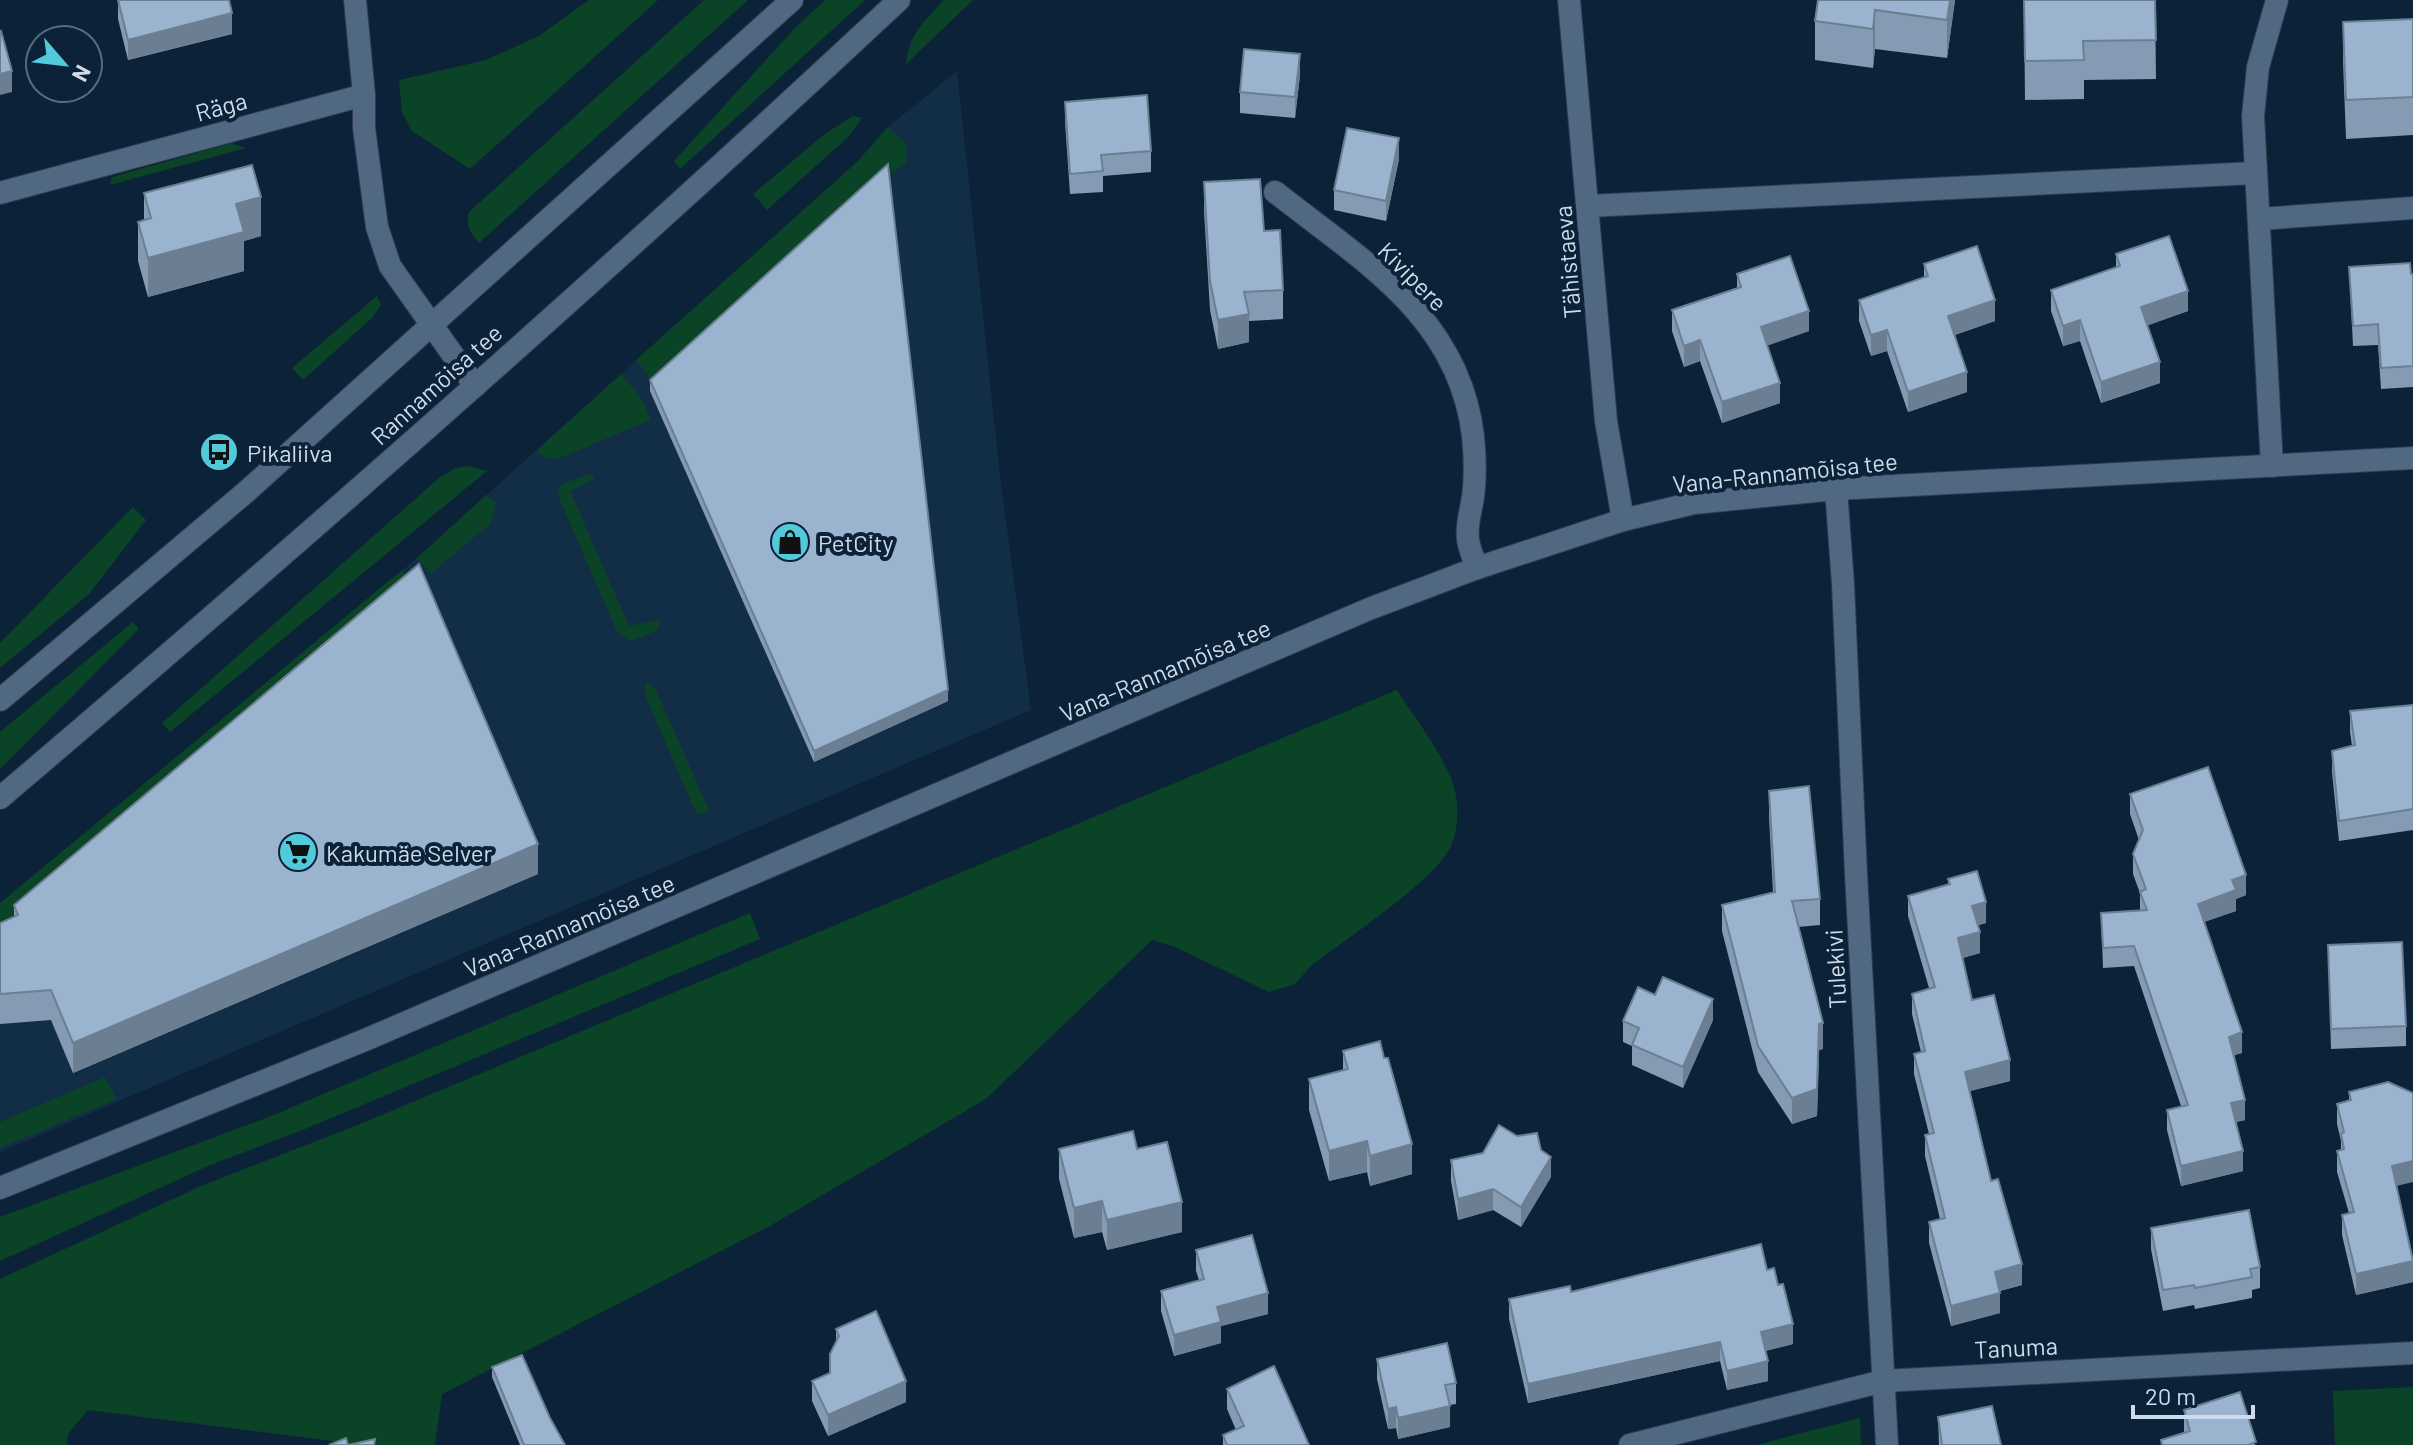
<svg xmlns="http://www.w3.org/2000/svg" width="2413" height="1445" viewBox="0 0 2413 1445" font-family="Barlow,sans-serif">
  <rect width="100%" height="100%" fill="#0c2238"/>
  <polygon fill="#122e47" points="957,71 1000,476 1031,710 0,1152 0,903 410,564 858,161 888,127"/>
  <g fill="#0b4326">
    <polygon points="589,0 658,0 470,169 412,131 402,112 399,80 486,60 539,36"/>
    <path d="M704 0H748L479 243C470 232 465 226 469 212Z"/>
    <polygon points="825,0 865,0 680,169 674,161 795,28"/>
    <path d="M944 0H973L906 64C909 33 924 22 944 0Z"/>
    <polygon points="853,116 862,118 848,137 767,210 753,194 826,133"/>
    <polygon points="888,127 907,145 906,164 888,175 656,385 636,360 858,161"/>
    <polygon points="232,143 246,148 110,185 112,177"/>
    <polygon points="377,296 381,305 372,318 303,380 292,368"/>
    <polygon points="621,374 641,398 651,420 555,460 544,457 537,450"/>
    <polygon points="470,466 487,471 170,732 162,723 439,478 456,468"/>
    <polygon points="590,474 595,477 593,480 570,491 629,626 658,620 660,625 656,631 631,641 617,632 557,493 562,484"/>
    <polygon points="486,495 496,502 491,523 430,574 417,558"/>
    <polygon points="133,507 146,520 89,594 0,668 0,643"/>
    <polygon points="402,570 417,587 0,953 0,903"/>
    <polygon points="133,622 139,629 0,769 0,732"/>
    <polygon points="646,682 655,688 709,810 697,815 645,695"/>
    <path d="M1397 690C1415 719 1447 758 1455 791 1459 808 1458 830 1451 846 1437 879 1343 941 1311 966L1295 984 1269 992 1175 947 1152 940 986 1099 770 1226 442 1394 435 1445H364L88 1410 68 1434 67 1445H0V1279L201 1186 355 1126Z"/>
    <polygon points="750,913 760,939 305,1129 208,1166 0,1261 0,1217 269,1117"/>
    <polygon points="105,1077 116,1099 0,1148 0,1122"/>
    <polygon points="2413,1387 2413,1445 2335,1445 2333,1391"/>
    <polygon points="1860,1418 1861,1445 1756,1445"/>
  </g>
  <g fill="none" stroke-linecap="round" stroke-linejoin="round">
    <g stroke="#313d4f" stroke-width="24">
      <g id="minor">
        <polyline points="355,0 364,95 364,128 377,227 390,266 475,386"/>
        <polyline points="1569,0 1606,421 1623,520"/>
        <path d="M1275 192C1361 260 1459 316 1473 436 1475 456 1476 476 1473 497 1471 511 1466 525 1468 539 1469 549 1474 559 1477 568"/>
        <polyline points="0,193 364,95"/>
        <polyline points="1589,206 2255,173"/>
        <polyline points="2259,219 2413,208"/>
        <polyline points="2272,466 2253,116 2258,67 2277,0"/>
        <polyline points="1836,489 1843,584 1856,874 1887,1445"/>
        <polyline points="1630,1445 1883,1381 2413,1353"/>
      </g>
    </g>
    <g stroke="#313d4f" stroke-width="24">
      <polyline id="tertiary" points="0,1188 365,1040 1369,609 1477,568 1623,520 1694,503 1836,489 2413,458"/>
    </g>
    <g stroke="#313d4f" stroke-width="24">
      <g id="secondary">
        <polyline points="0,700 246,492 792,0"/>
        <path d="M0 798C305 539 606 274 899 0"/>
      </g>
    </g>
    <use href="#minor" stroke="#506881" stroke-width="22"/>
    <use href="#tertiary" stroke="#506881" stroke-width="22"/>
    <use href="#secondary" stroke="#506881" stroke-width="22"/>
  </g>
  <g fill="#849bb3">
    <polygon points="118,0 232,34 128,60 118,19"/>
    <polygon points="1818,0 1955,0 1947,58 1875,49 1873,68 1815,60 1815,21"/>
    <polygon points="2024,0 2155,0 2156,79 2084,80 2084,99 2025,100"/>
    <polygon points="2413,19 2413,135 2346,139 2343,61 2343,22"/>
    <polygon points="1300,75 1295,118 1240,113 1240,92"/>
    <polygon points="1065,102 1151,151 1151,172 1103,176 1103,192 1070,194 1065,122"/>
    <polygon points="1399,159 1386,221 1334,210 1334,190"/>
    <polygon points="1204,182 1264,231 1283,290 1283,319 1249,321 1249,342 1218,349 1210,310 1204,211"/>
    <polygon points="144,193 261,236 244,241 244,271 148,297 138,261 138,222 144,220"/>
    <polygon points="2116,254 2188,311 2147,325 2160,383 2101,403 2080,341 2063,346 2051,311 2051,290 2116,268"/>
    <polygon points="1924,264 1995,321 1955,335 1967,392 1908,412 1887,351 1871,356 1859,321 1859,300 1924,277"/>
    <polygon points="2349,267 2413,274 2413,387 2381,389 2378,345 2353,346"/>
    <polygon points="1737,274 1809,331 1767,345 1780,403 1722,423 1700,361 1684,367 1672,331 1672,310 1737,288"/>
    <polygon points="650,380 948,701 814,762 650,391"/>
    <polygon points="2413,705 2413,830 2339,841 2332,772 2332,751 2352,746 2350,732 2350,711"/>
    <polygon points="1769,791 1820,899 1820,925 1798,927 1823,1049 1819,1050 1817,1116 1792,1124 1758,1072 1722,931 1722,905 1773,892 1769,817"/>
    <polygon points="2130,794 2246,895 2236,899 2236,911 2204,922 2242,1053 2233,1055 2245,1120 2236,1122 2243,1171 2181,1186 2167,1130 2167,1110 2181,1106 2134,966 2103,968 2101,913 2140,911 2140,893 2133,874 2133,854 2139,840 2130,814"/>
    <polygon points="538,874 73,1073 51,1020 0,1024 0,923 14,917 14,905"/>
    <polygon points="1948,879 1986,923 1978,925 1980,953 1963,958 1972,1000 2010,1081 1970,1091 1991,1181 2022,1285 2000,1291 2000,1313 1951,1326 1929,1243 1929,1222 1940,1219 1925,1156 1925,1135 1929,1134 1914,1074 1914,1054 1921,1052 1912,1014 1912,994 1929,988 1908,916 1908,896 1948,885"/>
    <polygon points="2328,945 2406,1026 2406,1046 2331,1049"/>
    <polygon points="1713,1020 1683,1088 1632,1065 1632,1046 1623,1042 1623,1021"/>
    <polygon points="1343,1051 1412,1174 1370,1186 1367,1172 1329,1181 1309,1110 1309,1079 1343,1070"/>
    <polygon points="2349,1092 2396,1186 2413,1282 2356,1295 2342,1235 2342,1215 2349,1213 2337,1172 2337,1151 2341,1150 2341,1141 2337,1124 2337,1104 2349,1100"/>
    <polygon points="1059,1149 1137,1149 1182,1232 1107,1250 1102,1232 1074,1238 1059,1179"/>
    <polygon points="1541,1150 1551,1177 1521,1227 1493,1210 1458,1220 1451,1181 1451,1160"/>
    <polygon points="2151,1228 2260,1267 2260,1288 2252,1290 2252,1298 2195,1309 2194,1305 2163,1311 2151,1249"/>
    <polygon points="1196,1250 1268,1314 1221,1326 1221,1343 1174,1356 1161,1311 1161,1291 1199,1280 1196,1271"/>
    <polygon points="1767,1270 1793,1344 1765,1351 1768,1381 1727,1390 1720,1361 1528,1403 1509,1319 1509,1299"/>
    <polygon points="836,1329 906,1402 828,1436 812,1401 812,1381 830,1373 836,1343"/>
    <polygon points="1377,1359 1456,1383 1456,1404 1450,1405 1450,1427 1398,1439 1396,1428 1388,1429 1377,1379"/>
    <polygon points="492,1367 550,1418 565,1445 520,1445 492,1377"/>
    <polygon points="1227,1389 1309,1445 1223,1445 1223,1435 1236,1430 1227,1409"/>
    <polygon points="2184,1410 2256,1445 2161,1445 2161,1440 2184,1433"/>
    <polygon points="1938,1417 2001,1445 1939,1445"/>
  </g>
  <g fill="#6c7e92">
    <polygon points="1950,0 1955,0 1947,58 1947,20"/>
    <polygon points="1875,10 1875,49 1873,68 1873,29"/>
    <polygon points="232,13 232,34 128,60 128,40"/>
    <polygon points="1300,54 1300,75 1295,118 1295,97"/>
    <polygon points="12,71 12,92 0,95 0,74"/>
    <polygon points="1399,138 1399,159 1386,221 1386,201"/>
    <polygon points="261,197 261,236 244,241 244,271 148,297 148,258 236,204"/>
    <polygon points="2188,291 2188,311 2141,328 2141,307"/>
    <polygon points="1995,300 1995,321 1948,337 1948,316"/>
    <polygon points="1809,311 1809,331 1761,348 1761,327"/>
    <polygon points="1249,314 1249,342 1218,349 1218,320"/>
    <polygon points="2080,320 2080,341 2063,346 2063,326"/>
    <polygon points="1887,330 1887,351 1871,356 1871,335"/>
    <polygon points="1700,340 1700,361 1684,367 1684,346"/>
    <polygon points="2160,362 2160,383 2101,403 2101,382"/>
    <polygon points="1967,372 1967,392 1908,412 1908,392"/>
    <polygon points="1780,383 1780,403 1722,423 1722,402"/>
    <polygon points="948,690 948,701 814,762 814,751"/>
    <polygon points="538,844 538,874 73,1073 73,1043"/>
    <polygon points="2246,875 2246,895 2236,899 2236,911 2198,924 2198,904 2232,880"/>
    <polygon points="1986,902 1986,923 1972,927 1972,906"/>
    <polygon points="1980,932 1980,953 1958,959 1958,938"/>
    <polygon points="1713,999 1713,1020 1683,1088 1683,1067"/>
    <polygon points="1823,1023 1823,1049 1819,1050 1817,1116 1792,1124 1792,1098 1819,1024"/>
    <polygon points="2242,1032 2242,1053 2229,1057 2229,1037"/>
    <polygon points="2010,1060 2010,1081 1965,1092 1965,1072"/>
    <polygon points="2245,1100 2245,1120 2231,1123 2231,1103"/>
    <polygon points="1367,1141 1367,1172 1329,1181 1329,1151"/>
    <polygon points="1412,1144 1412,1174 1370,1186 1370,1156"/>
    <polygon points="2243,1151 2243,1171 2181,1186 2181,1166"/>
    <polygon points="1551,1157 1551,1177 1521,1227 1521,1207"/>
    <polygon points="2413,1161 2413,1182 2392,1187 2392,1166"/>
    <polygon points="1493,1189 1493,1210 1458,1220 1458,1199"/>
    <polygon points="1102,1201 1102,1232 1074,1238 1074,1208"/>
    <polygon points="1182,1202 1182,1232 1107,1250 1107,1220"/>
    <polygon points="2413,1261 2413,1282 2356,1295 2356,1274"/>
    <polygon points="2022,1264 2022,1285 1995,1292 1995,1272"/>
    <polygon points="1268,1293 1268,1314 1221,1326 1221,1343 1174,1356 1174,1335 1217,1307"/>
    <polygon points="2000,1293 2000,1313 1951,1326 1951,1306"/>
    <polygon points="1793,1324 1793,1344 1761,1352 1761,1332"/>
    <polygon points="1720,1342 1720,1361 1528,1403 1528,1384"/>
    <polygon points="1768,1361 1768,1381 1727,1390 1727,1371"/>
    <polygon points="906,1381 906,1402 828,1436 828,1415"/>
    <polygon points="1450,1406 1450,1427 1398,1439 1398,1418"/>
    <polygon points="1396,1407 1396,1428 1388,1429 1388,1409"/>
  </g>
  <g fill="#9ab4d0" stroke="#6c7e92" stroke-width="2">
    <polygon points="118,0 229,0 232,13 128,40"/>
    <polygon points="1818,0 1950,0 1947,20 1875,10 1873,29 1815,21"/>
    <polygon points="2024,0 2155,0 2156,40 2083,41 2084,60 2025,61"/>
    <polygon points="2413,19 2413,97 2346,100 2343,22"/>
    <polygon points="1,31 12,71 0,74 0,32"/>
    <polygon points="1244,49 1300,54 1295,97 1240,92"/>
    <polygon points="1147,95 1151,151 1101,155 1103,171 1070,174 1065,102"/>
    <polygon points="1347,128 1399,138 1386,201 1334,190"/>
    <polygon points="888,164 948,690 814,751 650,380"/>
    <polygon points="252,165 261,197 236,204 244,232 148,258 138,222 151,218 144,193"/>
    <polygon points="1260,179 1264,231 1280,230 1283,290 1244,292 1249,314 1218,320 1210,281 1204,182"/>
    <polygon points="2169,236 2188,291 2141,307 2160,362 2101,382 2080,320 2063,326 2051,290 2120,266 2116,254"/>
    <polygon points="1977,246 1995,300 1948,316 1967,372 1908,392 1887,330 1871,335 1859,300 1928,276 1924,264"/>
    <polygon points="1790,256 1809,311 1761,327 1780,383 1722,402 1700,340 1684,346 1672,310 1741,287 1737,274"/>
    <polygon points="2410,263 2411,274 2413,274 2413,366 2381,368 2378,324 2353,326 2349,267"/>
    <polygon points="419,564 538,844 73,1043 51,990 0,994 0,923 18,915 14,905"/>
    <polygon points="2413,705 2413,809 2339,821 2332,751 2355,745 2350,711"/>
    <polygon points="2208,767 2246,875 2232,880 2236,890 2198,904 2242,1032 2229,1037 2245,1100 2231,1103 2243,1151 2181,1166 2167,1110 2188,1105 2134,946 2103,948 2101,913 2147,910 2140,892 2146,889 2133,854 2143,830 2130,794"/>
    <polygon points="1809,786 1820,899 1792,901 1823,1023 1819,1024 1817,1089 1792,1098 1758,1046 1722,905 1775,892 1769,791"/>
    <polygon points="1977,871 1986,902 1972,906 1980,932 1958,938 1972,1000 1994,995 2010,1060 1965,1072 1991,1181 1998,1179 2022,1264 1995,1272 2000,1293 1951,1306 1929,1222 1945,1218 1925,1135 1934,1133 1914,1054 1925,1051 1912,994 1935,987 1908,896 1950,884 1948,879"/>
    <polygon points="2402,942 2406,1026 2331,1029 2328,945"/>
    <polygon points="1663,977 1713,999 1683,1067 1632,1045 1639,1028 1623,1021 1638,987 1655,995"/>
    <polygon points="1380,1041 1384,1058 1388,1058 1412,1144 1370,1156 1367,1141 1329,1151 1309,1079 1348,1069 1343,1051"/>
    <polygon points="2388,1082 2413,1093 2413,1161 2392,1166 2413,1261 2356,1274 2342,1215 2354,1212 2337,1151 2344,1149 2341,1134 2344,1132 2337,1104 2351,1100 2349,1092"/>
    <polygon points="1499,1125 1517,1136 1537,1133 1541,1150 1551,1157 1521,1207 1493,1189 1458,1199 1451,1160 1483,1153"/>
    <polygon points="1133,1131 1137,1149 1167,1142 1182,1202 1107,1220 1102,1201 1074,1208 1059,1149"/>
    <polygon points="2249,1210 2260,1267 2250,1269 2252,1277 2195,1288 2194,1285 2163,1290 2151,1228"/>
    <polygon points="1252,1235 1268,1293 1217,1307 1221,1322 1174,1335 1161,1291 1204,1279 1196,1250"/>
    <polygon points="1761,1244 1767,1270 1774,1268 1778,1285 1783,1284 1793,1324 1761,1332 1768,1361 1727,1371 1720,1342 1528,1384 1509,1299 1570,1286 1571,1292"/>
    <polygon points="876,1311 906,1381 828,1415 812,1381 830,1373 830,1354 839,1336 836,1329"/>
    <polygon points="1447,1343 1456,1383 1445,1385 1450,1406 1398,1418 1396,1407 1388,1409 1377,1359"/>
    <polygon points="522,1355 550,1418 565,1445 524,1445 492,1367"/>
    <polygon points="1274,1366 1309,1445 1227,1445 1223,1435 1244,1426 1227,1389"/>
    <polygon points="2240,1392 2256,1442 2248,1445 2162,1445 2161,1440 2190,1431 2184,1410"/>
    <polygon points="1992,1406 2001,1445 1942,1445 1938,1417"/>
    <polygon points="346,1438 348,1445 375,1439 374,1445 329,1445"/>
  </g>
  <defs>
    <g id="bus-disc" transform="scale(2)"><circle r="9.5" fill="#53cadc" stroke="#0c2238"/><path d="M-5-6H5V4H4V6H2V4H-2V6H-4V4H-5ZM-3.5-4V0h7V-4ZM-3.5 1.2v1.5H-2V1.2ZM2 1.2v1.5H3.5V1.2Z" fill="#111"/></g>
    <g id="shop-disc" transform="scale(2)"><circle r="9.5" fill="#53cadc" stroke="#0c2238"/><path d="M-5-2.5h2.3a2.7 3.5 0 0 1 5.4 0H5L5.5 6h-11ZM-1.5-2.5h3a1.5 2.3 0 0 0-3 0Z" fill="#111"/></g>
    <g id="supermarket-disc" transform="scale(2)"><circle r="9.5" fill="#53cadc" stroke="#0c2238"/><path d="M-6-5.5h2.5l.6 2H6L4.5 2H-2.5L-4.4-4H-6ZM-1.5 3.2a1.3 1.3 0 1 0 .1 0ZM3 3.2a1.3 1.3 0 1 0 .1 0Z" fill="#111"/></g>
  </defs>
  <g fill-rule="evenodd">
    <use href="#bus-disc" x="219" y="452"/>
    <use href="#shop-disc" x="790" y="542"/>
    <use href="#supermarket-disc" x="298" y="852"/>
  </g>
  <g text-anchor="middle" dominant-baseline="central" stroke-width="8" stroke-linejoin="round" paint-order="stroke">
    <g font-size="24" fill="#cedbea" stroke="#0c2238">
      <text transform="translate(221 106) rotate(-15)">Räga</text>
      <text transform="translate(1567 262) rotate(-95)">Tähistaeva</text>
      <text transform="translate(1413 276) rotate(45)">Kivipere</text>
      <text transform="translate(436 384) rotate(-42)">Rannamõisa tee</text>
      <text transform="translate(1785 472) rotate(-6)">Vana-Rannamõisa tee</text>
      <text transform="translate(1165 670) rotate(-23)">Vana-Rannamõisa tee</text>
      <text transform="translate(569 925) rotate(-23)">Vana-Rannamõisa tee</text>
      <text transform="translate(1835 969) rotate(-93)">Tulekivi</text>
      <text transform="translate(2016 1347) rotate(-3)">Tanuma</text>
    </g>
    <g font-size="24" fill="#cedbea" stroke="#0c2238" text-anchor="start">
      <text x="247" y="452">Pikaliiva</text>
      <text x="818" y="542">PetCity</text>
      <text x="326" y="852">Kakumäe Selver</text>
    </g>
  </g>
  <g transform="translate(64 64) rotate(118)"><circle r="38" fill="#0c2238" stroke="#5a6c7f" stroke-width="2"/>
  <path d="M0-6L14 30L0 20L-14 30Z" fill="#53cadc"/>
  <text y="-12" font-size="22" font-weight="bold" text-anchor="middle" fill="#cedbea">N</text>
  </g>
  <path d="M2133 1405v12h120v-12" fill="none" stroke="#cedbea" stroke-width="4"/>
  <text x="2145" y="1405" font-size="24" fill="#cedbea" stroke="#0c2238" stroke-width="6" paint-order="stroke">20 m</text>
</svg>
